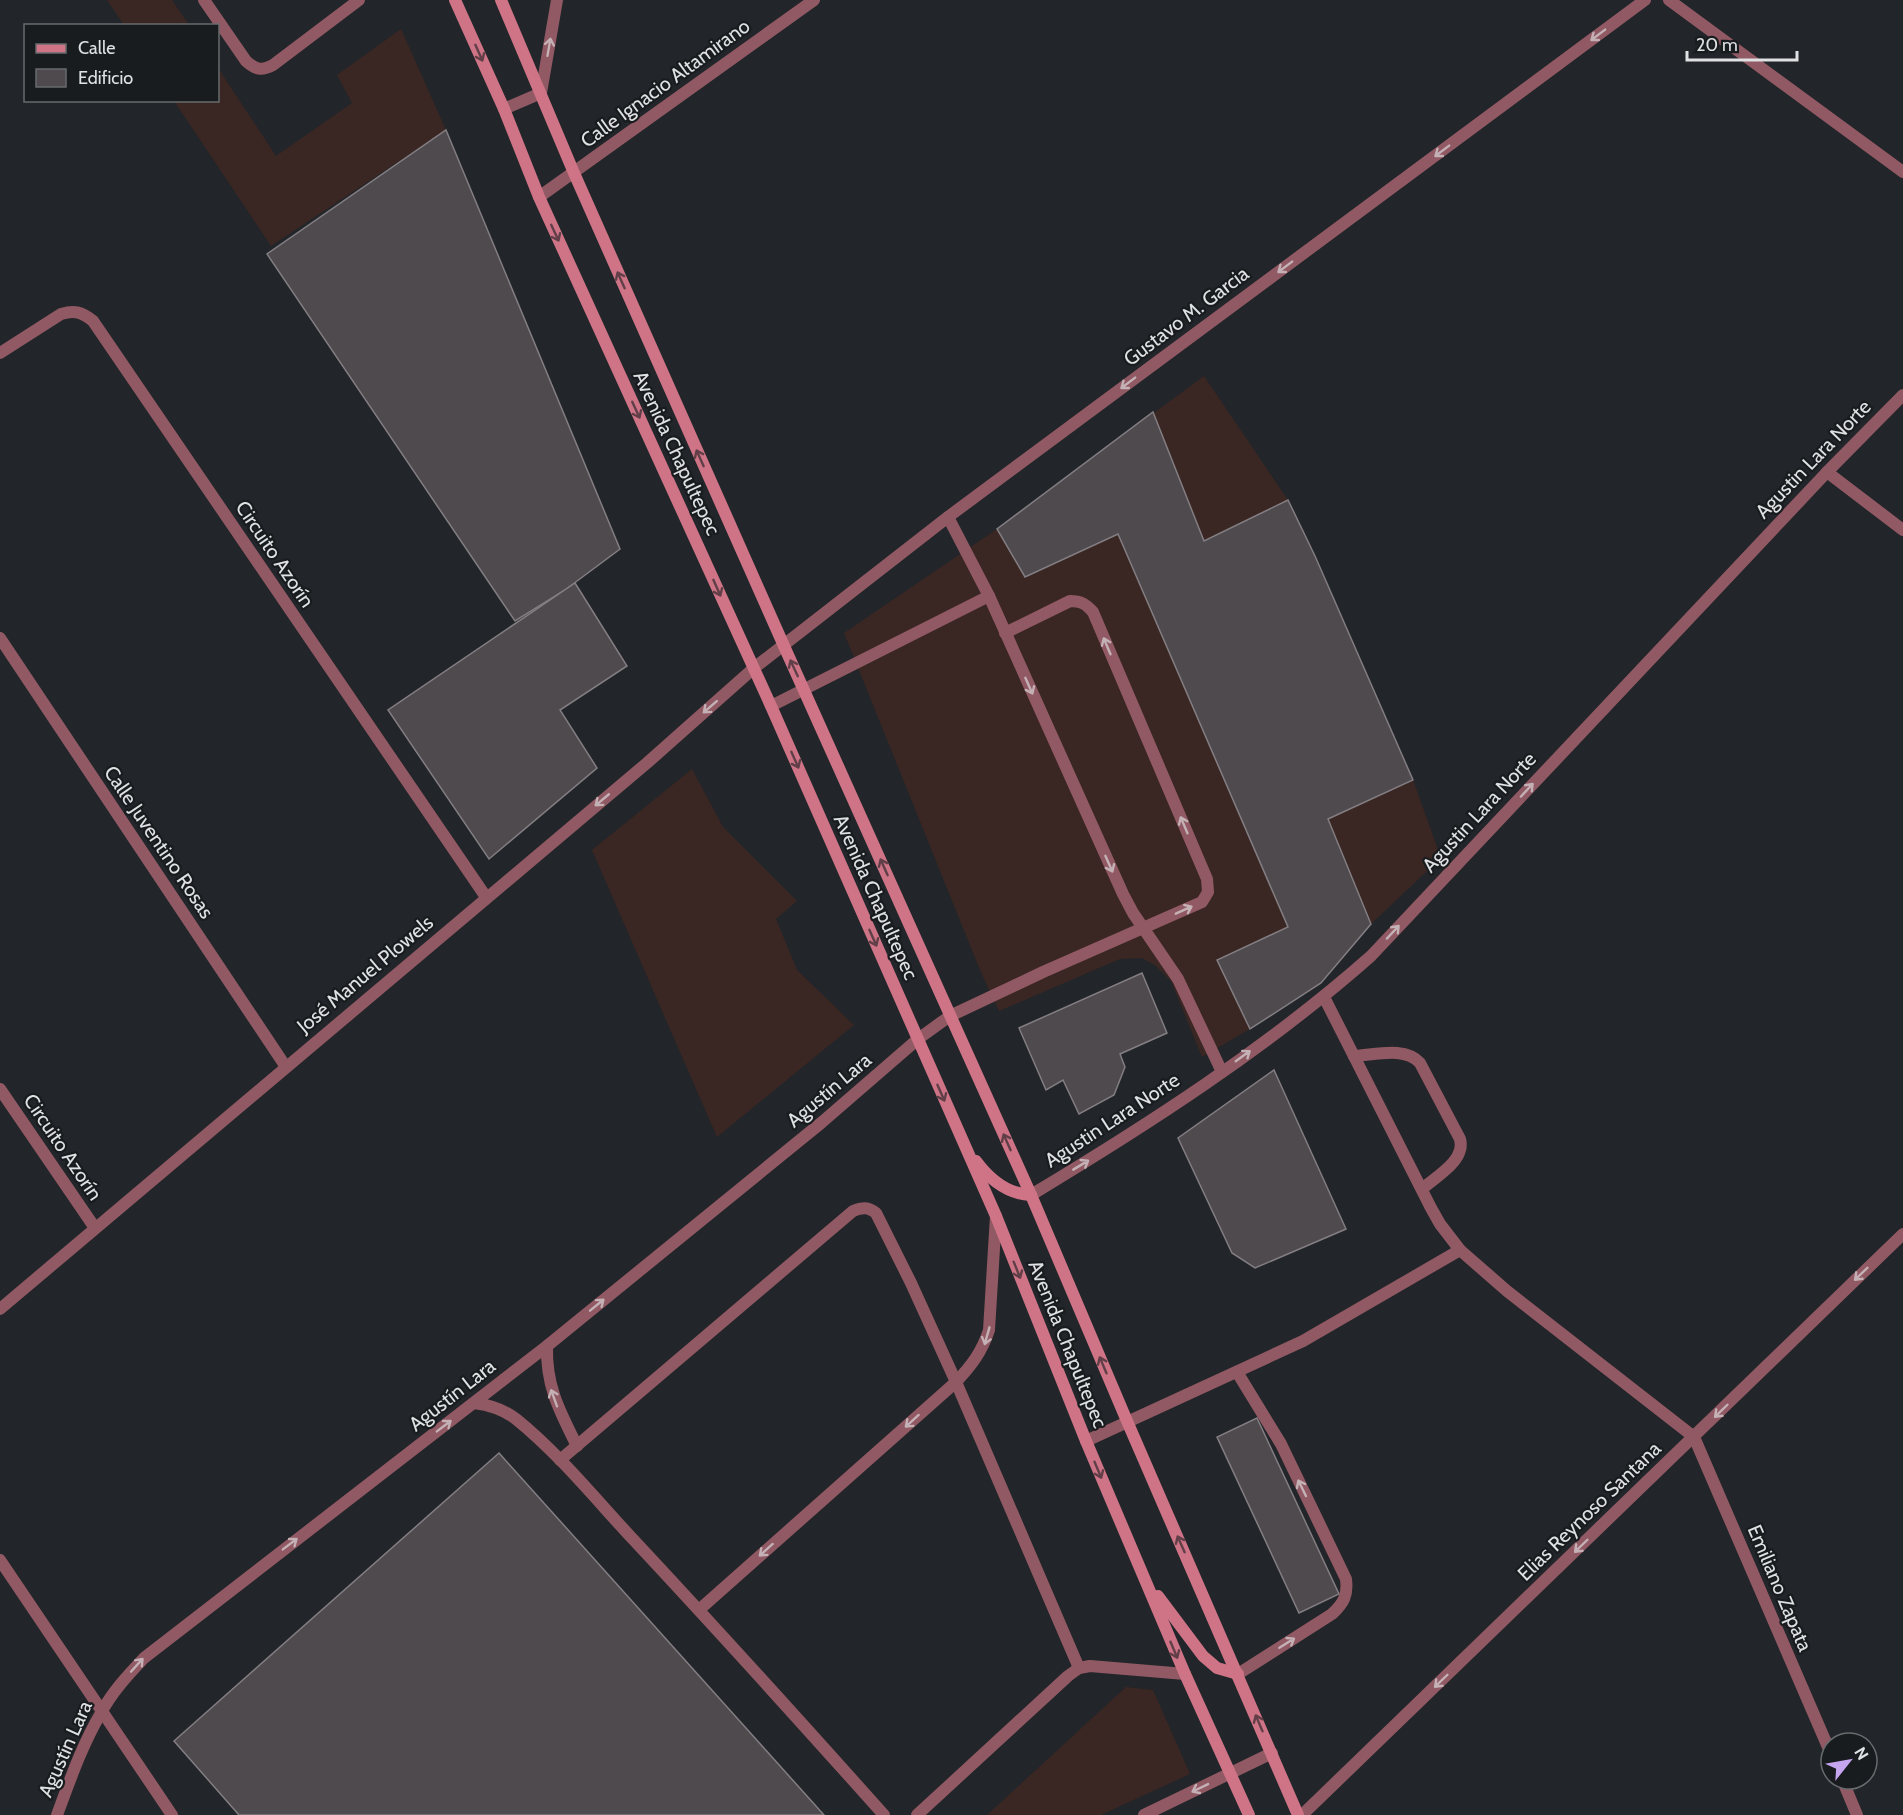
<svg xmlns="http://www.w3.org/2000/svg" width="1903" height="1815" viewBox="0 0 1903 1815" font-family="Cabin,sans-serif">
  <rect width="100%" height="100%" fill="#222529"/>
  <g fill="#3a2723">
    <polygon points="107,0 172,0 189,25 124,25"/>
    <polygon points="401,29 446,130 271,246 174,101 218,100 218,68 276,156 352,103 337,75"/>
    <polygon points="1204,376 1288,500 1315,556 1413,780 1441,858 1371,924 1321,983 1250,1029 1202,1057 1171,981 1156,966 1142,958 1120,959 999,1011 980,970 844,633 997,529"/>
    <polygon points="692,769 723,827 797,901 776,919 797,970 854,1025 717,1137 592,850"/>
    <polygon points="1126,1687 1153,1690 1190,1774 1101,1815 987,1815"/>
  </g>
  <g fill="#4e4a4e" stroke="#837e82" stroke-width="1.5">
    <polygon points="446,130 620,549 565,590 515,621 267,254"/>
    <polygon points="1153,412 1204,541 1288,500 1315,556 1413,780 1328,819 1371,924 1321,983 1250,1029 1217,960 1288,927 1118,534 1025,577 997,529"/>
    <polygon points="575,583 627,666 560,710 597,768 489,859 388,710"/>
    <polygon points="1142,973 1167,1033 1120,1054 1125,1067 1114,1095 1079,1114 1063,1080 1046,1090 1019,1028"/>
    <polygon points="1274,1070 1346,1229 1255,1268 1232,1253 1178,1138"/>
    <polygon points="1257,1418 1339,1594 1299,1613 1217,1437"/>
    <polygon points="499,1453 824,1815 239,1815 174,1741"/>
  </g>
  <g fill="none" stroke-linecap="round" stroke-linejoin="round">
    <g stroke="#915963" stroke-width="12">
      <path d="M204 0 246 61C256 70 262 71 273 65L359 0"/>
      <polyline points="504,109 541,93 557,0"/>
      <polyline points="948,517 989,596 1123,894 1133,913 1178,979 1222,1072"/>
      <polyline points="771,706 989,596"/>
      <path d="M950 1016 1043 972 1202 902 1208 892 1207 879 1093 612C1086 604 1081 601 1070 601L1005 633"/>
      <path d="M1354 1056C1375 1055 1405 1046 1420 1063L1460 1139C1466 1160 1437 1176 1422 1189"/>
      <polyline points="1460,1250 1507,1291 1694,1437"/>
      <path d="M547 1346C546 1386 559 1410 577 1446"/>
      <path d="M1237 1372 1281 1444 1346 1579C1348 1595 1344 1603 1332 1614L1238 1674"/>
      <path d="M474 1403C490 1405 503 1409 516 1419 558 1453 593 1496 630 1536 716 1628 800 1721 884 1815"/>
      <polyline points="1086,1441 1303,1341 1460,1250 1440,1224 1431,1208 1324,997"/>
      <path d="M560 1460 853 1211C863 1207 868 1207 876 1213L911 1283 956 1382 1079 1668"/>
      <path d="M700 1609 956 1382C971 1366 982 1352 989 1330L996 1216"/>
      <polyline points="917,1815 1068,1676 1079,1668 1090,1666 1185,1674"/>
      <polyline points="1144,1815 1272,1753"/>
    </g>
    <g stroke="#915963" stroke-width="12">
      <polyline points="539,197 814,0"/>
      <path d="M0 353 61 314C75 310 82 312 93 321L486 897"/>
      <polyline points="1827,472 1903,530"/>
      <polyline points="0,638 286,1067"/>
      <polyline points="0,1089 95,1228"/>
      <path d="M1031 1195C1149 1124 1267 1048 1371 956L1827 472 1903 395"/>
      <polyline points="0,1309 647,763 754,668 948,517 1645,0"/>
      <polyline points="1694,1437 1831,1754"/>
      <polyline points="0,1560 172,1815"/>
      <polyline points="1842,1779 1857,1815"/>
      <path d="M57 1815C70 1780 82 1745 101 1713 112 1692 128 1675 144 1658L547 1346 821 1123 918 1039 950 1016"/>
      <polyline points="1302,1815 1903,1234"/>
    </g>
    <polyline stroke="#915963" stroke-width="12" points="1669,0 1903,172"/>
    <g stroke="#ce7486" stroke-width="12">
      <polyline points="455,0 504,109 539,197 771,706 996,1216 1086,1441 1185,1674 1249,1815"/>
      <polyline points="501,0 574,173 784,646 1031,1195 1127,1421 1298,1815"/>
      <path d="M976 1161C990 1180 1007 1194 1031 1195"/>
      <polyline points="1158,1596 1203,1656 1217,1668 1238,1674"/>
    </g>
  </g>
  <defs><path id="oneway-shaft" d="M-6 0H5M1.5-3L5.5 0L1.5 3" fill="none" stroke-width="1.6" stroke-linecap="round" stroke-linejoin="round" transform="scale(1.5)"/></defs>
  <g stroke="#c4b1b6">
    <use href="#oneway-shaft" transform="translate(1598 35) rotate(143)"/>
    <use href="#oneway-shaft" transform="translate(549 47) rotate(-80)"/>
    <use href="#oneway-shaft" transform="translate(1442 151) rotate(143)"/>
    <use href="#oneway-shaft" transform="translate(1285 267) rotate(143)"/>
    <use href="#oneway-shaft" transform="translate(1128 383) rotate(143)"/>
    <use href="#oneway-shaft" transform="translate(1107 646) rotate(-113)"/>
    <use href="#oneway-shaft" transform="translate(1029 686) rotate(66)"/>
    <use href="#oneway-shaft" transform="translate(710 707) rotate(139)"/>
    <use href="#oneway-shaft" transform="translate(1527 790) rotate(-47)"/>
    <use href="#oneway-shaft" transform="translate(602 800) rotate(140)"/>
    <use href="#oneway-shaft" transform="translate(1184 825) rotate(-113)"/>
    <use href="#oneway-shaft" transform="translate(1109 864) rotate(66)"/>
    <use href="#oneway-shaft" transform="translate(1184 910) rotate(-24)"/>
    <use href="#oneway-shaft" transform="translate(1393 932) rotate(-47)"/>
    <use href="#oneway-shaft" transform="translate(1243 1056) rotate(-36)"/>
    <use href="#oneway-shaft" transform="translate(1081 1165) rotate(-31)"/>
    <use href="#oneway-shaft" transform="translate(1861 1274) rotate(136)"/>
    <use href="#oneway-shaft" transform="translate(597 1305) rotate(-39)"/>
    <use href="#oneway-shaft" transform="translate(987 1336) rotate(106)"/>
    <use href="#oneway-shaft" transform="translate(554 1398) rotate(-110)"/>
    <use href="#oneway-shaft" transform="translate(1721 1411) rotate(136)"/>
    <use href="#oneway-shaft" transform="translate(912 1421) rotate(138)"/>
    <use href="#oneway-shaft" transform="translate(444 1426) rotate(-37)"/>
    <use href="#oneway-shaft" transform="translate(1302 1488) rotate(-116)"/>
    <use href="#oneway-shaft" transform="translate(290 1544) rotate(-37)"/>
    <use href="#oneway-shaft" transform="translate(1581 1546) rotate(136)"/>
    <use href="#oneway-shaft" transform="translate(766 1550) rotate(138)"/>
    <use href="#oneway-shaft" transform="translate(1287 1643) rotate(-32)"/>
    <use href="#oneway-shaft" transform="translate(137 1665) rotate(-48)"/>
    <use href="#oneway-shaft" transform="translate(1441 1681) rotate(136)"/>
    <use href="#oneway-shaft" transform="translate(1200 1788) rotate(154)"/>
  </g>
  <g stroke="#613f48">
    <use href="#oneway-shaft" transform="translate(479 53) rotate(66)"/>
    <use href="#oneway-shaft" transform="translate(555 233) rotate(65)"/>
    <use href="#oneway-shaft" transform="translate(621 280) rotate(-114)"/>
    <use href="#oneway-shaft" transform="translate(636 410) rotate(65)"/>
    <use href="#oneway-shaft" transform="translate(700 458) rotate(-114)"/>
    <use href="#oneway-shaft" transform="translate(717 588) rotate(66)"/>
    <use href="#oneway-shaft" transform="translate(794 668) rotate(-115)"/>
    <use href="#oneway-shaft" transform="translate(795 760) rotate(66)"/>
    <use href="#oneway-shaft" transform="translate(884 867) rotate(-114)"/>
    <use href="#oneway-shaft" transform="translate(873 938) rotate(66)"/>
    <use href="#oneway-shaft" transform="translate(941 1093) rotate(66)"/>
    <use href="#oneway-shaft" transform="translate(1007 1142) rotate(-114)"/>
    <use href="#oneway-shaft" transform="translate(1017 1270) rotate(68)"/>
    <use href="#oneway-shaft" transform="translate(1103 1365) rotate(-113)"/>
    <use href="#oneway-shaft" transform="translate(1098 1470) rotate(67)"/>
    <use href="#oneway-shaft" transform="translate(1181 1544) rotate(-114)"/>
    <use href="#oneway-shaft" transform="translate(1174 1650) rotate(67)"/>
    <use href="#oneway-shaft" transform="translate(1259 1723) rotate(-113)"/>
  </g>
  <g text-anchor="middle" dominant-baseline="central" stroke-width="4.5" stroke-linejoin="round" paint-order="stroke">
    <g font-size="20" fill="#dfe1e3" stroke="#191c1f">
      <text transform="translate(665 83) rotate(-36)">Calle Ignacio Altamirano</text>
      <text transform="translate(1186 316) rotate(-37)">Gustavo M. Garcia</text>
      <text transform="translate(677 453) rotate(65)">Avenida Chapultepec</text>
      <text transform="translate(1813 459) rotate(-46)">Agustin Lara Norte</text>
      <text transform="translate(275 554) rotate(56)">Circuito Azorín</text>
      <text transform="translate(1479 812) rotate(-47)">Agustin Lara Norte</text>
      <text transform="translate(159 842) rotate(56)">Calle Juventino Rosas</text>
      <text transform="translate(876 897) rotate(66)">Avenida Chapultepec</text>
      <text transform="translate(365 974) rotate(-40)">José Manuel Plowels</text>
      <text transform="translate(829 1090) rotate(-40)">Agustín Lara</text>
      <text transform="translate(1112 1120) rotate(-33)">Agustin Lara Norte</text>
      <text transform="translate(63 1147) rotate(56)">Circuito Azorín</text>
      <text transform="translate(1068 1344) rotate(68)">Avenida Chapultepec</text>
      <text transform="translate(452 1395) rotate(-38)">Agustín Lara</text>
      <text transform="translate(1589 1511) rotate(-44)">Elias Reynoso Santana</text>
      <text transform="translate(1780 1588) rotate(67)">Emiliano Zapata</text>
      <text transform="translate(65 1749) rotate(-66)">Agustín Lara</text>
    </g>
  </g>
  <rect x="24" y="24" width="195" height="78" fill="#191c1f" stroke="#686b6d" stroke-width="1.5"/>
  <rect x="36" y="44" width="30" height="9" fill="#ce7486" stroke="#686b6d" stroke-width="1.5"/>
  <text x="78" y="54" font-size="18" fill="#dfe1e3">Calle</text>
  <rect x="36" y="69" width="30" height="18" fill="#4e4a4e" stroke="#686b6d" stroke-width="1.5"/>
  <text x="78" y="84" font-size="18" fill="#dfe1e3">Edificio</text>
  <g transform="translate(1849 1761) rotate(59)"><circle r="28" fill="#191c1f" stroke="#686b6d" stroke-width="1.5"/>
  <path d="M0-4.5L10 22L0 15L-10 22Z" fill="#c6a6f0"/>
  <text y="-9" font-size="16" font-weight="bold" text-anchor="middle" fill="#dfe1e3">N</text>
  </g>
  <path d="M1687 51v9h110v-9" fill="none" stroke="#dfe1e3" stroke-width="3"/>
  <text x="1696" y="51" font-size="18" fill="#dfe1e3" stroke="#191c1f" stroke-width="4.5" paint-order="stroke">20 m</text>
</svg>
